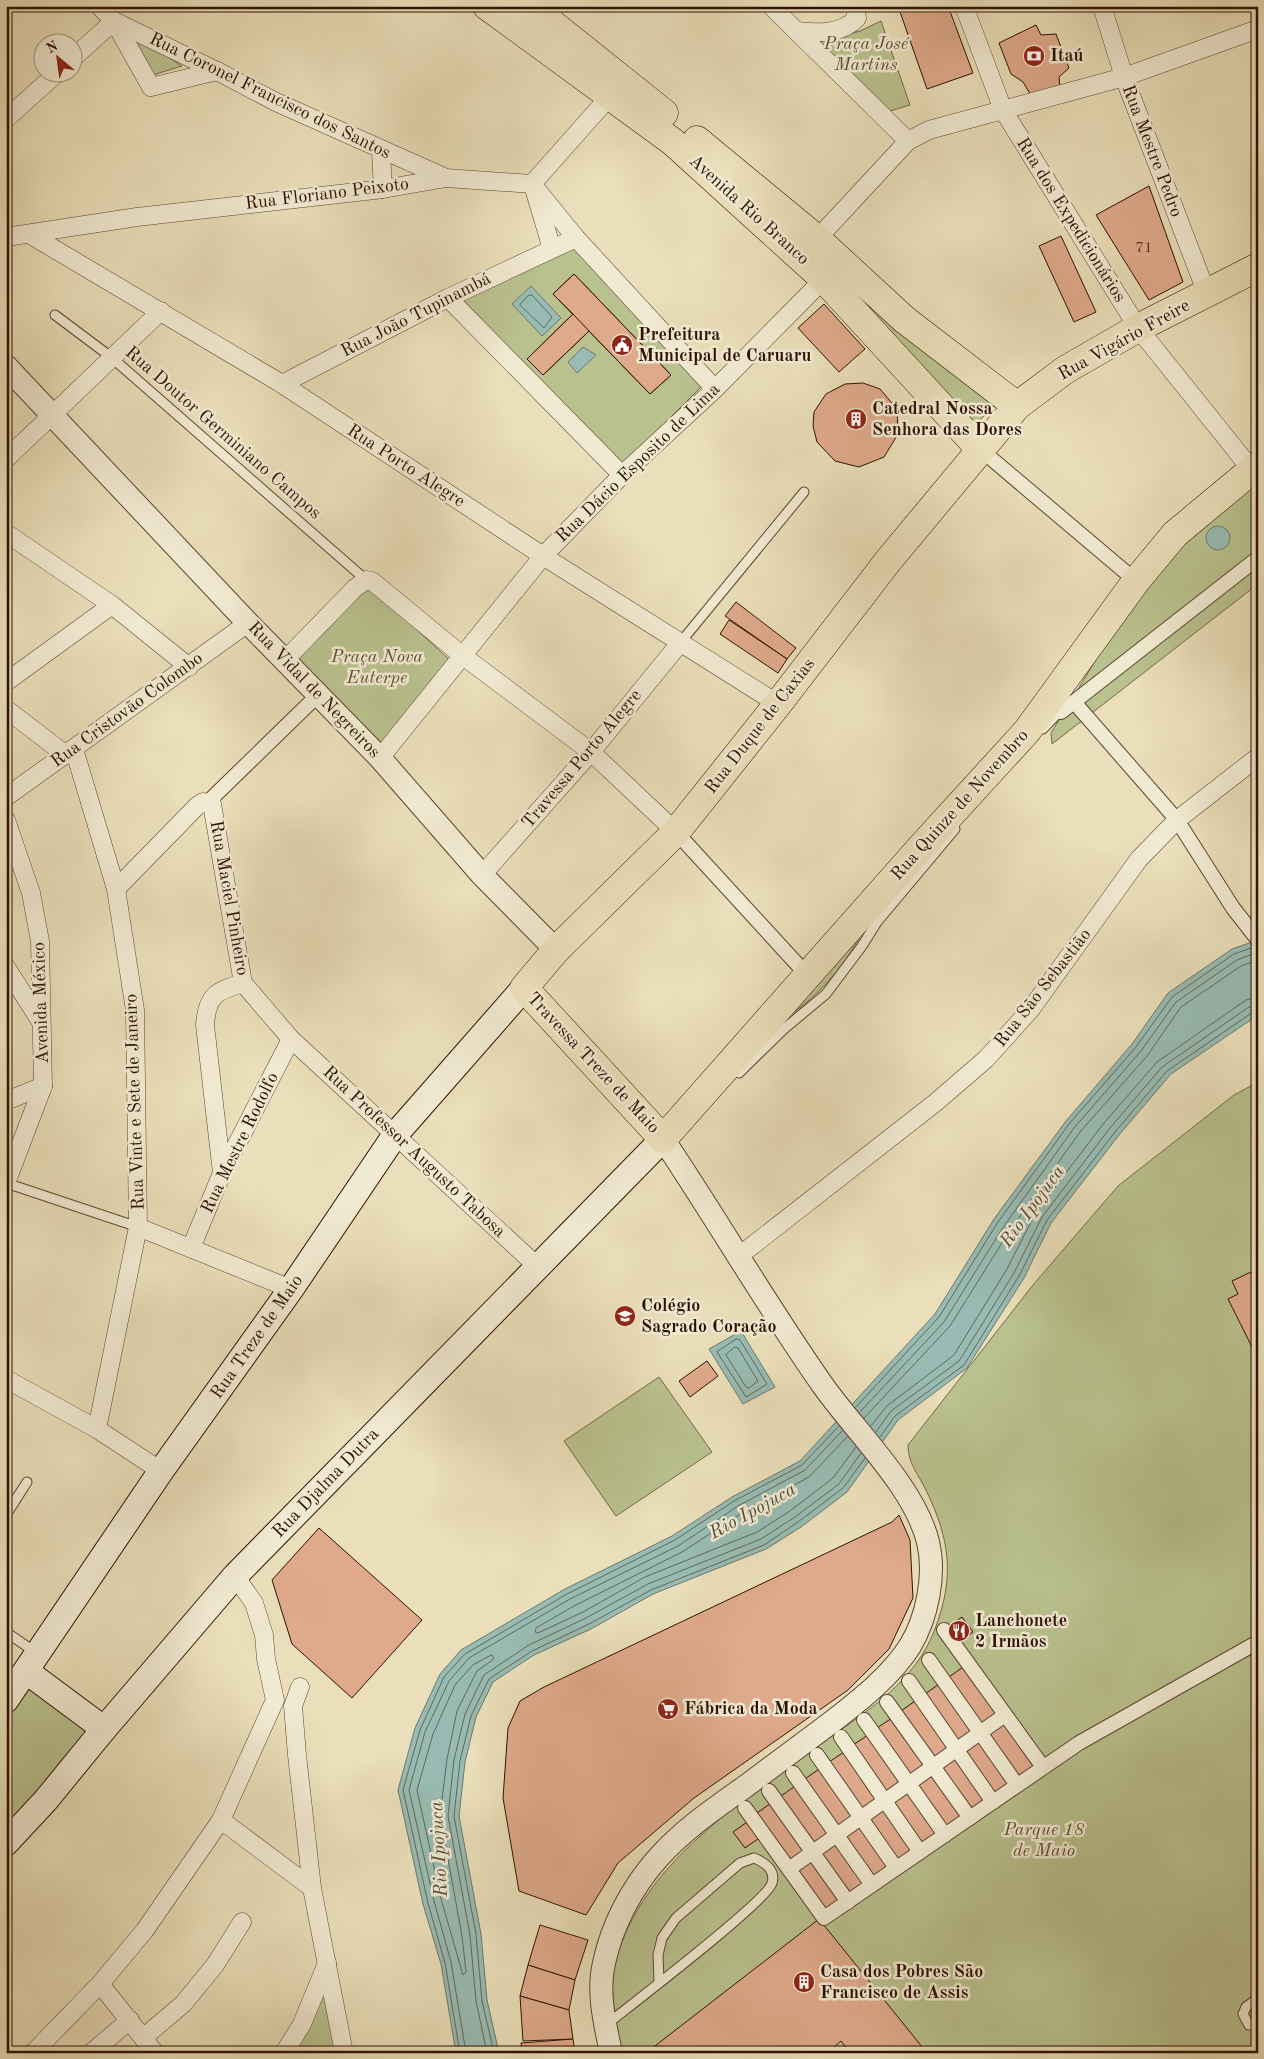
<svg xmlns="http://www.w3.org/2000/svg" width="1264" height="2059" viewBox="0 0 1264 2059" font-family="'Old Standard TT',serif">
  <rect width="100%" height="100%" fill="#eadfba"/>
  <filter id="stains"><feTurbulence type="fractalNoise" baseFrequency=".004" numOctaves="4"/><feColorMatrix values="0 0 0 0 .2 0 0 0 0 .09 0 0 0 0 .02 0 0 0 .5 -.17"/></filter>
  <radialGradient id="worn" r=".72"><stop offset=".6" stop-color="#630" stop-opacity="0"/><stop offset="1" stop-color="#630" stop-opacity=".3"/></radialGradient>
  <g fill="#b9c18e" stroke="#746948">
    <polygon points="881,21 910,105 890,111 819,42 860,31"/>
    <polygon points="124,29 182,66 153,75"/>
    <polygon points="571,245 703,385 624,464 456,300"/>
    <polygon points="827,256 1001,399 970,430 834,282"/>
    <polygon points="1258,472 1258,584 1052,744 1051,733 1140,588"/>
    <polygon points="366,583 452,662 381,749 294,660"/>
    <path d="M868 921C846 967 817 999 774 1026Z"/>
    <path d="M1258 1082V2053H623C614 2034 613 2013 613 1993 612 1986 611 1978 612 1970 612 1961 619 1950 622 1942 656 1852 754 1794 828 1739 870 1709 916 1680 935 1629 955 1576 950 1540 926 1490 918 1474 908 1463 908 1445L1033 1285 1118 1186 1234 1095Z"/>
    <polygon points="659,1377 712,1452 616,1516 564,1441"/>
    <polygon points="32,1671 103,1723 6,1835 6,1710"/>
    <polygon points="324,1980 336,2053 291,2053"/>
  </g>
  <g fill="#98bcb3" stroke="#6e786c">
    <polygon points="531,286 561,318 542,336 512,304"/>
    <polygon points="583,347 596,355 577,373 568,362"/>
    <circle cx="1218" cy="538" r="12"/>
    <polygon points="1258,940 1258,1015 1171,1074 1119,1135 1051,1223 1024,1278 967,1368 898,1420 847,1492 801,1527 766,1549 653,1594 591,1629 534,1655 493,1682 476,1717 465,1762 459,1816 481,1934 487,2000 499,2053 456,2053 441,1964 423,1904 398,1790 415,1728 440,1674 461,1650 565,1589 672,1536 732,1497 800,1461 935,1314 994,1219 1066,1121 1132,1044 1168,993 1232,949"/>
    <polygon points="741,1331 775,1387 743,1404 709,1349"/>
  </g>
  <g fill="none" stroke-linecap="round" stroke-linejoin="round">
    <g stroke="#63665a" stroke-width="1">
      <polygon points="529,295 532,295 552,317 544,328 520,305"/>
      <polygon points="737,1339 740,1340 767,1384 746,1397 717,1352"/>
      <polygon points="735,1347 738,1348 758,1381 749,1388 746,1387 726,1355"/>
      <polyline points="856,1407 939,1317 998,1222 1069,1124 1136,1047 1172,997 1234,954 1254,947"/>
      <polyline points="860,1412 944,1322 1004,1226 1074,1128 1141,1051 1176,1002 1237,960 1258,952"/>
      <polyline points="864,1418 950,1326 1010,1230 1080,1132 1147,1056 1181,1007 1241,966 1258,960"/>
      <polyline points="871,1426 887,1406 954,1355 1007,1269 1036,1212 1104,1123 1157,1062 1246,1000 1258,997"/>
      <polyline points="876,1432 891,1411 959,1361 1014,1273 1042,1217 1110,1128 1162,1067 1249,1007 1258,1005"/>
      <polyline points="847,1437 809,1477 742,1513 682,1552 574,1606 536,1628 535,1632 538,1633 583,1612 645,1577 757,1532 790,1511 833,1478 856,1447"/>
      <polyline points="880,1437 895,1416 964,1365 1019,1276 1047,1220 1115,1132 1167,1071 1253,1012 1258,1011"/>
      <polygon points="492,1655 494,1659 477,1671 457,1711 447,1759 440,1815 462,1936 466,1972 463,1975 441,1899 417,1790 433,1734 455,1685 473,1665"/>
      <polyline points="460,2053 445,1963 428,1903 403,1790 420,1730 444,1677 465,1654 567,1594 675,1540 734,1501 802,1465 839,1426"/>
      <polyline points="466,2053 451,1962 434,1901 409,1790 425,1732 449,1681 469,1658 570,1599 678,1546 738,1506 805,1470 842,1431"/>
      <polyline points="487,2053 476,2001 470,1935 448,1816 454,1760 465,1714 484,1675 529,1645 586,1618 648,1584 761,1539 795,1517 839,1484 861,1453"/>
      <polyline points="494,2053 482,2001 476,1934 454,1816 460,1761 471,1716 489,1679 532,1651 589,1624 651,1590 764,1545 798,1522 843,1488 865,1458"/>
    </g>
  </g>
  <g fill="#dfaa8c" stroke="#2e1102">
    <polygon points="898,6 948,6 973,73 927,89"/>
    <polygon points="1036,25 1041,35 1056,34 1069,68 1059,77 1060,88 1032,97 1023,82 1011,74 999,43"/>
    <polygon points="1149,186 1183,282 1149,300 1096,215"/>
    <polygon points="1061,236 1096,312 1074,322 1039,246"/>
    <polygon points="574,274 671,375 650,394 553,294"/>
    <polygon points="574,274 671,375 650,394 589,331 543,375 527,359 573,314 553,294"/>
    <polygon points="824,304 865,349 839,372 798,328"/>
    <polygon points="573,314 589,331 543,375 527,359"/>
    <polygon points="863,383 880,389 897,409 898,434 884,457 859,467 835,461 817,442 813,426 814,412 826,394 845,384"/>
    <polygon points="736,602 796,648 787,659 725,616"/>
    <polygon points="729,620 787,659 778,673 720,634"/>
    <polygon points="1251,1272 1258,1284 1258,1344 1252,1347 1228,1299 1238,1294 1232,1281"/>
    <polygon points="707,1361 718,1376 690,1397 679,1381"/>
    <polygon points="899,1515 910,1540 913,1598 889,1649 848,1690 694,1798 618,1863 586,1915 519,1891 503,1798 508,1728 520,1701 544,1687 892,1522"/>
    <polygon points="319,1528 422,1620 352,1698 292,1644 272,1580"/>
    <polygon points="962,1617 973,1632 956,1644 945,1629"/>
    <polygon points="966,1665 1001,1715 981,1729 946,1679"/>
    <polygon points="942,1682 977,1732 957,1746 922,1696"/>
    <polygon points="918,1699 953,1749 933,1763 898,1713"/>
    <polygon points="895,1716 930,1766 910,1780 874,1730"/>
    <polygon points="1007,1721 1039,1768 1018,1781 986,1734"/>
    <polygon points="871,1733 906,1783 886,1797 850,1747"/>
    <polygon points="982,1737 1014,1785 993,1798 961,1751"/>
    <polygon points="847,1750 882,1800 862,1814 826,1764"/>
    <polygon points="958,1755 990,1802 969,1815 937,1768"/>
    <polygon points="822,1767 858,1817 837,1831 802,1781"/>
    <polygon points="934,1771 966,1818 946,1831 914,1784"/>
    <polygon points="798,1784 834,1834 813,1848 778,1798"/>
    <polygon points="909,1787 941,1834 921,1847 889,1800"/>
    <polygon points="774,1801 809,1851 789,1865 754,1815"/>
    <polygon points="885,1805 917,1852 897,1866 865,1819"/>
    <polygon points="750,1820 762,1836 745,1848 733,1832"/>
    <polygon points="861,1822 893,1869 873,1883 841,1836"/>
    <polygon points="836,1838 869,1885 848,1899 816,1852"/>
    <polygon points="812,1855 845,1901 825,1916 792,1870"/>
    <polygon points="819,1919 927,2053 851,2053 841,2041 827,2053 653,2053 651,2049"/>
    <polygon points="540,1925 588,1940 575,1980 528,1965"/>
    <polygon points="528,1965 575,1980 569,2010 520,1996"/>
    <polygon points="520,1996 569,2010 573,2039 523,2041"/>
    <polygon points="573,2039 575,2053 522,2053 521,2043"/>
  </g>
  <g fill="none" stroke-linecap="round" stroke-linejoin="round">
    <g stroke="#5d4430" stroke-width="11">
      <g id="service">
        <polyline points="55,315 111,357 366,580"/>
        <polyline points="680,643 804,492"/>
        <polyline points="1043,729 1063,708"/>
        <polyline points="739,1073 784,1029 826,994 862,946 877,922 955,829"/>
        <polyline points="6,1183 138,1227"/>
        <polyline points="6,1515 27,1482"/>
        <polyline points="6,1632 35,1652"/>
        <polyline points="1258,1998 1246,2007 1243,2014 1249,2025 1258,2023"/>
        <path d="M607 2024C631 2005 767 1901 772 1883 776 1870 764 1862 754 1858L740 1863 676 1918 662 1938 658 1955 659 1982"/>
      </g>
    </g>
    <g stroke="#5d4430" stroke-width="16">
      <g id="pedestrian">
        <polyline points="980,449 1136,581"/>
        <polyline points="1074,702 1177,820 1233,908 1258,940"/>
        <polyline points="1061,712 1258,558"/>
        <polyline points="208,802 319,694"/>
        <polyline points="676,832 808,976"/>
        <polyline points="944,1630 1043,1767"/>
        <polyline points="929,1660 1017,1785"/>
        <polyline points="909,1681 993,1802"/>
        <polyline points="887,1702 970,1818"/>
        <polyline points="864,1720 945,1835"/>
        <polyline points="841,1737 920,1852"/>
        <polyline points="817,1755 896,1868"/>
        <polyline points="793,1773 872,1885"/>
        <polyline points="769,1791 848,1902"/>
        <polyline points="745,1808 824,1918 1079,1743 1258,1642"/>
        <polyline points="789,1869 1005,1715"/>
      </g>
    </g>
    <g stroke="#5d4430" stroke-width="19">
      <g id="minor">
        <polyline points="99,6 114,21 217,71 276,102 446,178"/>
        <polyline points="771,6 908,141"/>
        <polyline points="964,6 1003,110 1138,328 1251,469"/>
        <polyline points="1102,6 1124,77 1207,294"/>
        <path d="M796 31C817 33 841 35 857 18L854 6"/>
        <polyline points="72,59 114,21 151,87 217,71"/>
        <polyline points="6,119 58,72"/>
        <polyline points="381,151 383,189"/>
        <polyline points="532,184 576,238 715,389"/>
        <polyline points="535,192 552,249"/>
        <polyline points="29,234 282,384 543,556 778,704"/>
        <polyline points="6,237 137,217 383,189 446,178 532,184 610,96"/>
        <polyline points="448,298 622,475"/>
        <polyline points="282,384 448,298 576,238"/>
        <polyline points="6,459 161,311"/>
        <polyline points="6,533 112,605 189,667"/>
        <polyline points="286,659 355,588 366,580 372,581 463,656 591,752 676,832"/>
        <polyline points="6,682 112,605"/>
        <polyline points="6,709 66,755"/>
        <polyline points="74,749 116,889 135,1010 138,1227 97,1429"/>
        <polyline points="380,758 543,556 622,475 715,389 824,279 817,239 908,141 929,130 1124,77 1258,29"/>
        <polyline points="6,797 248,623"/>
        <polyline points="6,820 31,893 40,941 43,1086 6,1183"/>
        <polyline points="482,875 591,752 680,643"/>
        <polyline points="116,889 197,806 203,802 212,804 243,983 291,1039 537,1266"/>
        <polyline points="6,967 41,1022"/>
        <polyline points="6,1101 43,1086"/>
        <path d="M222 1173 205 1025C207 995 216 991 243 983"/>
        <polyline points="138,1227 291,1289"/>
        <polyline points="191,1248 222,1173 291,1039"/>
        <polyline points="739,1256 935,1103 986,1059 1031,1009 1139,859 1177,820 1258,757"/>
        <polyline points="6,1379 97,1429 161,1471"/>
        <polyline points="300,1687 293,1706 297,1755 312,1888 344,2053"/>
        <polyline points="221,1820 312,1888"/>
        <polyline points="100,1984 155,2053"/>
        <polyline points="144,2037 183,2004 215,1965 242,1922"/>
        <polyline points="33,2053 100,1984 145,1930 221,1820 275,1700 266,1659 264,1635 254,1603 235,1576"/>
        <polyline points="91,2053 130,2020"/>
        <polyline points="284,2053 302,2024 327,1963"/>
      </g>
    </g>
    <g stroke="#5d4430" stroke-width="24">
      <g id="tertiary">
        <polyline points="6,366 248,623 380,758 482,875 556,950"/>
        <path d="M611 2053C605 2024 597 1992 604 1963 612 1925 632 1887 658 1858 684 1829 715 1808 746 1786 775 1764 804 1743 833 1721 860 1700 891 1676 910 1646 927 1618 936 1575 928 1542 915 1488 856 1432 824 1387 767 1306 718 1221 663 1139"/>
      </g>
    </g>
    <g stroke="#2e1102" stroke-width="27">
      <g id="secondary">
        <polyline points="26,1671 104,1729"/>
        <polyline points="6,1700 161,1471 291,1289 395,1135 524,988"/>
        <polyline points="6,1843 46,1800 104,1729 235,1576 663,1139"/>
      </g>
    </g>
    <g stroke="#2e1102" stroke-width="29">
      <g id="primary">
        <polyline points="487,6 673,142 824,279 980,449"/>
        <polyline points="530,6 664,113"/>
        <polyline points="697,140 817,239 905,320 1017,406"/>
        <polyline points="1258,267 1138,328 1065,370 1017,406 888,561 778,704 676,832 556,950 524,988 663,1139 922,846 1027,731 1136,581 1175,534 1258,465"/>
      </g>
    </g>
    <use href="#service" stroke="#f1ead2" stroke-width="9"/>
    <use href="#pedestrian" stroke="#f1ead2" stroke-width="14"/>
    <use href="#minor" stroke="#f1ead2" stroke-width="18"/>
    <use href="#tertiary" stroke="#f1ead2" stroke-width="22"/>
    <use href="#secondary" stroke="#f1ead2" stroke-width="25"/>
    <use href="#primary" stroke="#eadfba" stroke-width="28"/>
  </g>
  <defs>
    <g id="bank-disc" transform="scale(1.125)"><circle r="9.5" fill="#8f2418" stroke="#f1ead2"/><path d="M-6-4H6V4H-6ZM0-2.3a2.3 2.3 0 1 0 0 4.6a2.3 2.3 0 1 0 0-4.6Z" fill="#fff"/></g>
    <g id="civic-disc" transform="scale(1.125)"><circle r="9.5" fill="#8f2418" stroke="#f1ead2"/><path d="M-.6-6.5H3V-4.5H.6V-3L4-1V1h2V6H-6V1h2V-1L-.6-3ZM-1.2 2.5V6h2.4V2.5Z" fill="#fff"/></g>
    <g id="building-disc" transform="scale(1.125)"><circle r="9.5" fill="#8f2418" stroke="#f1ead2"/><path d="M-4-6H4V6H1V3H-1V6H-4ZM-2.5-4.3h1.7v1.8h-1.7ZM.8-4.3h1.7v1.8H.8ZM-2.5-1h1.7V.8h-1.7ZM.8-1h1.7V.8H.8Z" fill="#fff"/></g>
    <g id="school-disc" transform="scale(1.125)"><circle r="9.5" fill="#8f2418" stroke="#f1ead2"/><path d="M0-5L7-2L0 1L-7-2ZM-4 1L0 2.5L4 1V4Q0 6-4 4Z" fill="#fff"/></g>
    <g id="restaurant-disc" transform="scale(1.125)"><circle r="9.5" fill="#8f2418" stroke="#f1ead2"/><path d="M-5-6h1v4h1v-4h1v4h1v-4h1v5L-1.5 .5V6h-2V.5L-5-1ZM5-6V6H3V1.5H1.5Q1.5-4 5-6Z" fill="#fff"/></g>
    <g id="supermarket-disc" transform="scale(1.125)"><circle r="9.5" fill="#8f2418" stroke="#f1ead2"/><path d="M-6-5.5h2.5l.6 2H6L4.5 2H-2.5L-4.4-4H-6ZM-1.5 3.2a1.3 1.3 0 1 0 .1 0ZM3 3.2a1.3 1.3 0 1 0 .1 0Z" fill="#fff"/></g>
  </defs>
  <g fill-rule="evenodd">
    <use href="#bank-disc" x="1034" y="56"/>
    <use href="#civic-disc" x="622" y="345"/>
    <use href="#building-disc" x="856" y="419"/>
    <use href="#school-disc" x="625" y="1316"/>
    <use href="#restaurant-disc" x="959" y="1631"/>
    <use href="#supermarket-disc" x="668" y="1709"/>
    <use href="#building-disc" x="804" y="1982"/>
  </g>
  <g text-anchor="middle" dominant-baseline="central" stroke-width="5" stroke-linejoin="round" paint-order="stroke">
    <g font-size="15" fill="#5a3724">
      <text x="1144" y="248">71</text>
    </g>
    <g font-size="18" font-style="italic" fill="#5f4f33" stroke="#f1ead2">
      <text x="866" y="44">Praça José<tspan x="866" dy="21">Martins</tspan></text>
      <text x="377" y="657">Praça Nova<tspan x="377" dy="21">Euterpe</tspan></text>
      <text x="1044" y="1830">Parque 18<tspan x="1044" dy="21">de Maio</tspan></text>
    </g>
    <g font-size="18" font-weight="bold" fill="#2e1102" stroke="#f1ead2" text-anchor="start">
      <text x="1050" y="56">Itaú</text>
      <text x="638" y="335">Prefeitura<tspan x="638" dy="21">Municipal de Caruaru</tspan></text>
      <text x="872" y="409">Catedral Nossa<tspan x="872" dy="21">Senhora das Dores</tspan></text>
      <text x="641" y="1306">Colégio<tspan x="641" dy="21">Sagrado Coração</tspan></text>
      <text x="975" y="1621">Lanchonete<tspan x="975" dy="21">2 Irmãos</tspan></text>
      <text x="684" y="1709">Fábrica da Moda</text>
      <text x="820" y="1972">Casa dos Pobres São<tspan x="820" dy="21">Francisco de Assis</tspan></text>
    </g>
    <g font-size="18" fill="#2e1102" stroke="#f1ead2">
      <text transform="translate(270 96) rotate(26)">Rua Coronel Francisco dos Santos</text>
      <text transform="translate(1152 151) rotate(69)">Rua Mestre Pedro</text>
      <text transform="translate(327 194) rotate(-7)">Rua Floriano Peixoto</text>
      <text transform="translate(749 210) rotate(42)">Avenida Rio Branco</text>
      <text transform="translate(1071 220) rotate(58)">Rua dos Expedicionários</text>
      <text transform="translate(416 315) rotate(-27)">Rua João Tupinambá</text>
      <text transform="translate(1124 340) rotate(-29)">Rua Vigário Freire</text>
      <text transform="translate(223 433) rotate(41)">Rua Doutor Germiniano Campos</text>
      <text transform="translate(638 463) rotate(-44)">Rua Dácio Esposito de Lima</text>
      <text transform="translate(406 466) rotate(33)">Rua Porto Alegre</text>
      <text transform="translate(314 690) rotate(46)">Rua Vidal de Negreiros</text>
      <text transform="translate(127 710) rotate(-36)">Rua Cristovão Colombo</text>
      <text transform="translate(760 726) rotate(-52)">Rua Duque de Caxias</text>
      <text transform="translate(582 759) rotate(-50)">Travessa Porto Alegre</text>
      <text transform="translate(960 805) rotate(-48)">Rua Quinze de Novembro</text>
      <text transform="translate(229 898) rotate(80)">Rua Maciel Pinheiro</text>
      <text transform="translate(1043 988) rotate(-52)">Rua São Sebastião</text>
      <text transform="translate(41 1003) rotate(-92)">Avenida México</text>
      <text transform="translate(593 1063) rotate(47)">Travessa Treze de Maio</text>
      <text transform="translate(135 1102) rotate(-92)">Rua Vinte e Sete de Janeiro</text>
      <text transform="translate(240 1143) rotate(-64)">Rua Mestre Rodolfo</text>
      <text transform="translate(414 1152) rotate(43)">Rua Professor Augusto Tabosa</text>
      <text transform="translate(257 1337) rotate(-55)">Rua Treze de Maio</text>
      <text transform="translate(326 1483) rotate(-46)">Rua Djalma Dutra</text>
    </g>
    <g font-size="19" font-style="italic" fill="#534d40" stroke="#f1ead2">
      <text transform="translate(1033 1207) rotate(-54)">Rio Ipojuca</text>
      <text transform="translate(753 1512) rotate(-29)">Rio Ipojuca</text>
      <text transform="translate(440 1849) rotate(-93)">Rio Ipojuca</text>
    </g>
  </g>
  <rect width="1264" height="2059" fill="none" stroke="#eadfba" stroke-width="25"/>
  <rect x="8" y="8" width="1249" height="2044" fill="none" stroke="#2e1102" stroke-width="2.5"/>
  <rect x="12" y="12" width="1239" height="2034" fill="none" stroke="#2e1102"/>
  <g transform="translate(58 58) rotate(331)"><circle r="24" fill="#f1ead2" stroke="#a3937f"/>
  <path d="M0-4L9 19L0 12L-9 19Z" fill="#8f2418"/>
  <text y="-8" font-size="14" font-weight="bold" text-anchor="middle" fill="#2e1102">N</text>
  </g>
  <rect width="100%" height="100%" filter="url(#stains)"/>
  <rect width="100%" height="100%" fill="url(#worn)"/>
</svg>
